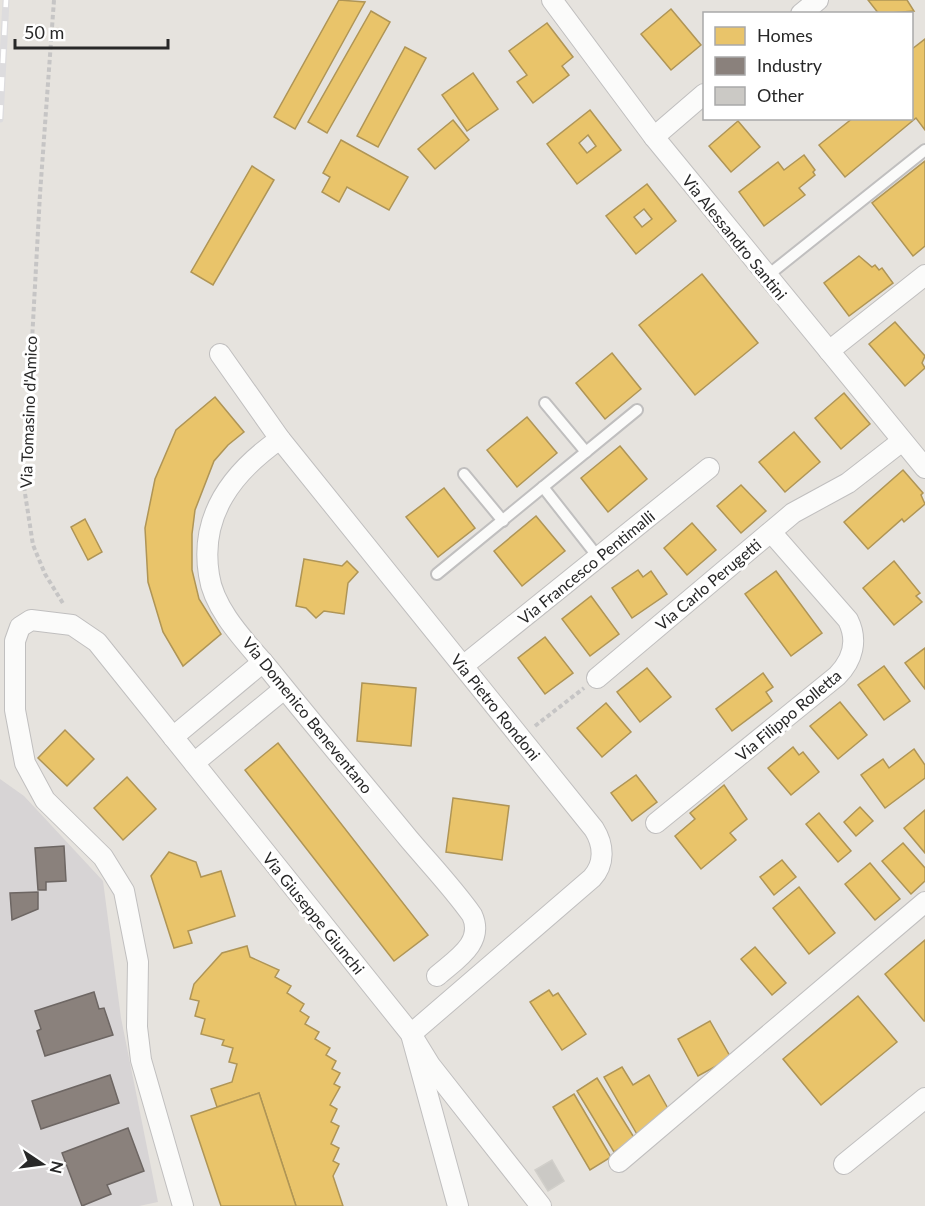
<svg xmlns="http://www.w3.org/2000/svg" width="925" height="1206" viewBox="0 0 925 1206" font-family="Lato,sans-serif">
  <rect width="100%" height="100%" fill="#e6e3de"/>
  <polygon fill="#d7d4d5" points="0,779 24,796 103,881 121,1018 158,1202 139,1206 0,1206"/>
  <g fill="#e9c46a" stroke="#af9556" stroke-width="1.5" fill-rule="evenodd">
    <polygon points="339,0 365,2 295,129 274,117"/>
    <polygon points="868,0 907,0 914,11 879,14"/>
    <polygon points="671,9 701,45 671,70 641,34"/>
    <polygon points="371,11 390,22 327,133 308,122"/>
    <polygon points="547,23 573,57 562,66 569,75 533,103 517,82 527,75 509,51"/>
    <polygon points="925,39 925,130 916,118 845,177 819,145 853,118 912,118 912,49"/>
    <polygon points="405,47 426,58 378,147 357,136"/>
    <polygon points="473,73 498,109 467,131 442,95"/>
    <path d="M590 110 621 150 577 184 547 144ZM588 135 596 146 587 153 579 143Z"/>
    <polygon points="453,120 469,140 435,169 418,149"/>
    <polygon points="738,121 760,147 731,172 709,146"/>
    <polygon points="341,140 408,177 389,210 347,187 339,202 322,192 330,177 323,173"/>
    <polygon points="804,155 815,170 813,172 815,175 799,188 805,195 764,226 739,192 778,162 784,170"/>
    <polygon points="925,161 925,246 913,256 872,203"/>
    <polygon points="252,166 274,180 213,285 191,272"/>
    <path d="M647 184 676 221 636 254 606 216ZM644 209 652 219 642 227 634 217Z"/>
    <polygon points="859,256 872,267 875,265 879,270 882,268 893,283 849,316 824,283"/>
    <polygon points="702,274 758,343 695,395 639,325"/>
    <polygon points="895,322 925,356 922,363 925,368 905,386 869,344"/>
    <polygon points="612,353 641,389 605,419 576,383"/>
    <polygon points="844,393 870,424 841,449 815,418"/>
    <polygon points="215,397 244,432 228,445 214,461 195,510 192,534 192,570 199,599 221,634 183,666 163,632 148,582 145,528 155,479 176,430"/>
    <polygon points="527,417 557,453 517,487 487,450"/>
    <polygon points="794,432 820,462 785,492 759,462"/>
    <polygon points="620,446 647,479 608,512 581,478"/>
    <polygon points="903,470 923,493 921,495 925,504 904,522 902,519 868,549 844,522"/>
    <polygon points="741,485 766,511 741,533 717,506"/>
    <polygon points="444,488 475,528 438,557 406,517"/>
    <polygon points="536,516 565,551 522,586 494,551"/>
    <polygon points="85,519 102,552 88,560 71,527"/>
    <polygon points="692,523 716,550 687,575 664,548"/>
    <polygon points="304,559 342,566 347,561 358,572 348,583 344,614 324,611 316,618 306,608 296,606"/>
    <polygon points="894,561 920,593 916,596 922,602 894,625 863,588"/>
    <polygon points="638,570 643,577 651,571 667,594 632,618 612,588"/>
    <polygon points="776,571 822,633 791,656 745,594"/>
    <polygon points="591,596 619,634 590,656 562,619"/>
    <polygon points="545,637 573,673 545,694 518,658"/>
    <polygon points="925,648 925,689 905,663"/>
    <polygon points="884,666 910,701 884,720 858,685"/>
    <polygon points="647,668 671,697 640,722 617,692"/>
    <polygon points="763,673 773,687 766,692 772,701 732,731 716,709"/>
    <polygon points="362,683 416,688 411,746 357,741"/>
    <polygon points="840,702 867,735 838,759 810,726"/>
    <polygon points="606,703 631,732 602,757 577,728"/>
    <polygon points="65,730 94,759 67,786 38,758"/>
    <polygon points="278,743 428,935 394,961 245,770"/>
    <polygon points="793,747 799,755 803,752 819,772 791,795 768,768"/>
    <polygon points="914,749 925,765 925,778 885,808 861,775 883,759 889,768"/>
    <polygon points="636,775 657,802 632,821 611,793"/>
    <polygon points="127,777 156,809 123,840 94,808"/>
    <polygon points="724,785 747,819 730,833 736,840 701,869 675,836 695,819 690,813"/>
    <polygon points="453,798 509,806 502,860 446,852"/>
    <polygon points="860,807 873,821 856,836 844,822"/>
    <polygon points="925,810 925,853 904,828"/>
    <polygon points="819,813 851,851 838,862 806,824"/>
    <polygon points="903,843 925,868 925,881 911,894 882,861"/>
    <polygon points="169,852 196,862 201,877 221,871 235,916 188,931 192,943 174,948 151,876"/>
    <polygon points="782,860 796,877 774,895 760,877"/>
    <polygon points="870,863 900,899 875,920 845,884"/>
    <polygon points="799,887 835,933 809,954 773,908"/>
    <polygon points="925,940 925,1021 924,1021 885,974"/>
    <polygon points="247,946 250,957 279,970 275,977 291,986 287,993 304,1004 300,1011 309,1017 305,1024 319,1032 315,1039 330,1048 326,1055 336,1061 332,1069 340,1073 334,1084 340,1087 330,1105 337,1109 331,1122 339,1126 331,1144 339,1148 333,1161 339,1164 333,1176 343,1206 296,1206 259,1093 217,1107 211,1089 232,1082 237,1064 229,1062 233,1048 222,1045 224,1040 201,1034 205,1019 195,1016 199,1001 190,999 194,984 222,953"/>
    <polygon points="755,947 786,983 772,995 741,959"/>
    <polygon points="549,990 553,996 558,993 586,1034 562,1050 530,1002"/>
    <polygon points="858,996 897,1042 821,1105 783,1059"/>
    <polygon points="710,1021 731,1058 698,1076 678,1039"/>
    <polygon points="622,1067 633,1085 649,1075 670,1112 638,1136 604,1077"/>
    <polygon points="597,1078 635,1139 614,1152 577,1091"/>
    <polygon points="259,1093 296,1206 221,1206 191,1116"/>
    <polygon points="574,1094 611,1157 590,1170 553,1107"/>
  </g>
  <g fill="#8a817c" stroke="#6d6663" stroke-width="1.5">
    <polygon points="64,846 66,881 46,882 46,890 38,890 35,848"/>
    <polygon points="38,892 38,909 12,920 10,893"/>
    <polygon points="94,992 99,1009 104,1008 113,1035 45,1056 37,1031 41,1029 35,1011"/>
    <polygon points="110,1075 119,1103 41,1129 32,1101"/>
    <polygon points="128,1128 144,1171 107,1185 111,1194 82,1206 62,1153"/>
  </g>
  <polygon fill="#cbc9c5" stroke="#d1cfca" stroke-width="1.5" points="552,1160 564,1181 548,1191 535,1170"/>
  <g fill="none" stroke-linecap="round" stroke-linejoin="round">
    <g stroke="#c0bfbf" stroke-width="14">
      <g id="lane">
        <polyline points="767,276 925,150"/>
        <polyline points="545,403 586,452"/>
        <polyline points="464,474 503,521"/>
        <polyline points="543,487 598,557"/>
        <polyline points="437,574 637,410"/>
      </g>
    </g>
    <g stroke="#c0bfbf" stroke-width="22">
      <g id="street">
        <polyline points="552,0 654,137 925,468"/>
        <polyline points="801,14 818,0"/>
        <polyline points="654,137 704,94"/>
        <polyline points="829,351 925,275"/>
        <path d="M220 354 280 439 594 829C604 845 605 864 592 878L411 1034 458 1206"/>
        <path d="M280 439C234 471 199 514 209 575 214 612 250 646 272 673 317 729 363 783 408 838 429 863 453 888 472 915 485 943 455 960 437 976"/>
        <polyline points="463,666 709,468"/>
        <polyline points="597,678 793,513 848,483 902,441"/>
        <polyline points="173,737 263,662"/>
        <polyline points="194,763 284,689"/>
        <path d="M656 823 837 676C853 660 858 640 848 620L771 532"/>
        <polyline points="619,1162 925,902"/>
        <polyline points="844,1164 925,1098"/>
        <polyline points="183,1206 141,1060 137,1027 138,962 124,891 103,857 45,800 25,763 15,710 15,641 20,627 31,620 72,625 97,642 411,1034 430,1065 541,1206"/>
      </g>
    </g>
    <g stroke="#c6c5c5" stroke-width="4" stroke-dasharray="4.5 3" stroke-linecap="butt">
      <polyline points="54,0 40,194 24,487 33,545 45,574 64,605"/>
      <polyline points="535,726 584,688"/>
    </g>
    <use href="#lane" stroke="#fbfbfa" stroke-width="10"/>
    <use href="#street" stroke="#fbfbfa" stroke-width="20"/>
    <g stroke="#dddcde" stroke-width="7">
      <polyline id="rail" points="0,119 6,0"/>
    </g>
    <use href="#rail" stroke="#fff" stroke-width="4.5" stroke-dasharray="14" stroke-linecap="butt"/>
  </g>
  <g text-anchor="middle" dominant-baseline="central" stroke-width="6" stroke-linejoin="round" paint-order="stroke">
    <g font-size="16" fill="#282828" stroke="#fff">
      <text transform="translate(735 237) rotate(51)">Via Alessandro Santini</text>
      <text transform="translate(28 412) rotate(-88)">Via Tomasino d'Amico</text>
      <text transform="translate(586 567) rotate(-39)">Via Francesco Pentimalli</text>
      <text transform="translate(708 584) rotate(-40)">Via Carlo Perugetti</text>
      <text transform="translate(496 707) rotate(51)">Via Pietro Rondoni</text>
      <text transform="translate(308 715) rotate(51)">Via Domenico Beneventano</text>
      <text transform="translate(788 715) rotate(-40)">Via Filippo Rolletta</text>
      <text transform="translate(314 913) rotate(51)">Via Giuseppe Giunchi</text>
    </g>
  </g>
  <rect x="703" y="12" width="210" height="108" fill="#ffffff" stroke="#a9a9a9" stroke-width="1.5"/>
  <rect x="715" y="27" width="30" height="18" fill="#e9c46a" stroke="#a9a9a9" stroke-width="1.5"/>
  <text x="757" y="42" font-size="18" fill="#282828">Homes</text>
  <rect x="715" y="57" width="30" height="18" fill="#8a817c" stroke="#a9a9a9" stroke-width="1.5"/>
  <text x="757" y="72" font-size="18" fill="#282828">Industry</text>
  <rect x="715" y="87" width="30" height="18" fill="#cbc9c5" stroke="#a9a9a9" stroke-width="1.5"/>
  <text x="757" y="102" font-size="18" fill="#282828">Other</text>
  <g transform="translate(42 1164) rotate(103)" stroke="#ffffff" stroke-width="4.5" paint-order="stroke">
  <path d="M0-4.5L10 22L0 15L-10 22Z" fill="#282828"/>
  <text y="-9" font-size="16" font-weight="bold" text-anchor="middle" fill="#282828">N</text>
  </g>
  <path d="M15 39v9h153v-9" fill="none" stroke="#282828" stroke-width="3"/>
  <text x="24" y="39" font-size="18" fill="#282828" stroke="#ffffff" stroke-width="4.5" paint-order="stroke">50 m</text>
</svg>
